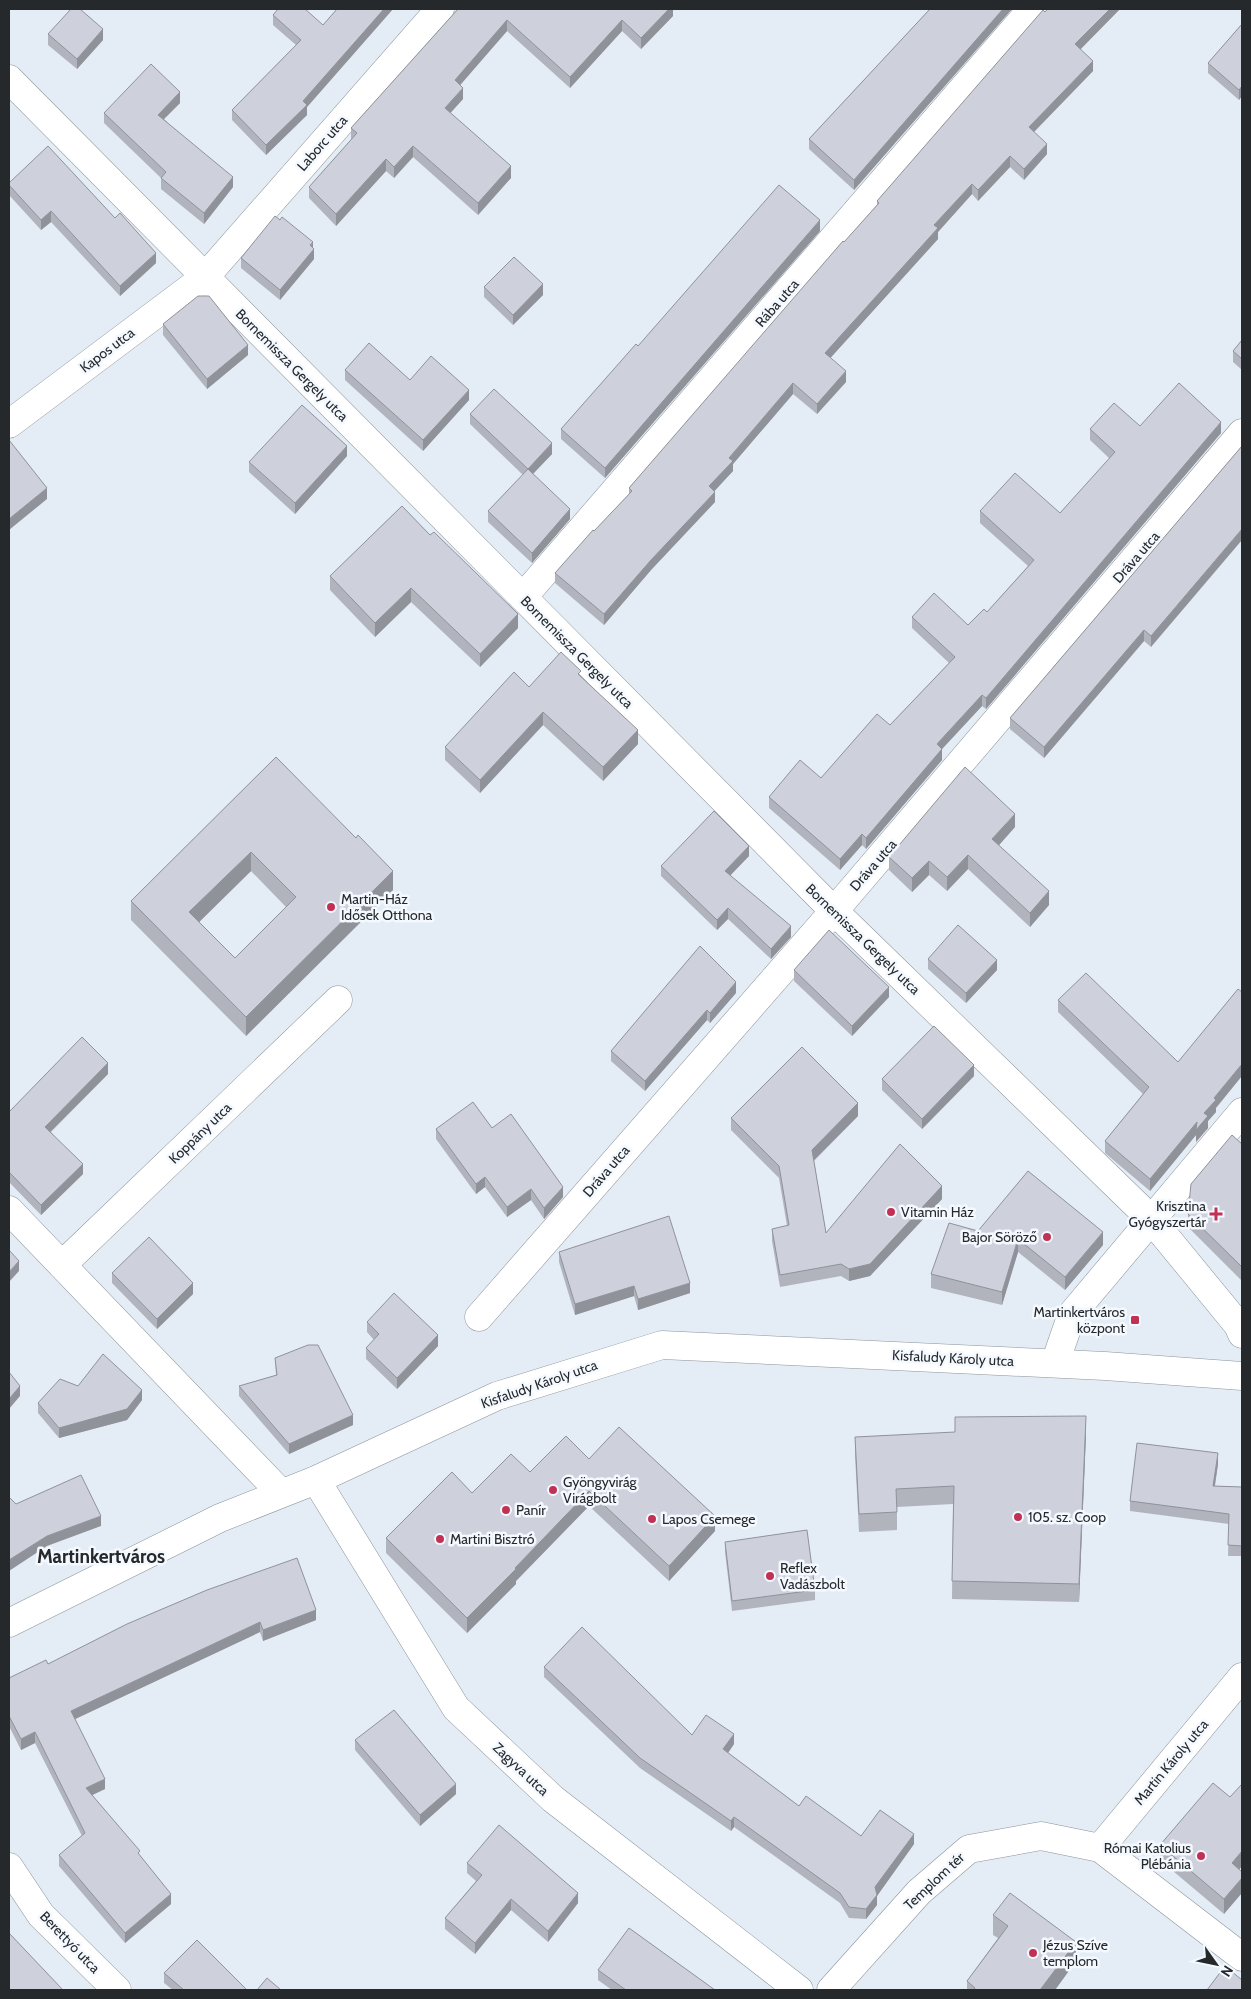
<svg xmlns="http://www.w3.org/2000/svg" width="1251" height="1999" viewBox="0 0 1251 1999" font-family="Cabin,sans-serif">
  <rect width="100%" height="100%" fill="#e4ecf5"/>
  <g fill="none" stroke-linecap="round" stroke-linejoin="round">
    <g stroke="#8c949c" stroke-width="29">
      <g id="minor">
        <polyline points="9,79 834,911 1151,1219 1238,1325 1242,1334"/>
        <polyline points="9,424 205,277 440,9"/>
        <polyline points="523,597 1032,9"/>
        <polyline points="9,1210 281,1493"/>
        <polyline points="62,1265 338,1000"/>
        <polyline points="479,1317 834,911 1242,433"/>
        <polyline points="1055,1363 1072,1314 1242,1112"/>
        <polyline points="316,1480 456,1708 553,1799 799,1990"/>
        <polyline points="1100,1848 1242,1677"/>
        <polyline points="9,1867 41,1915 117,1990"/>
        <polyline points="831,1990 919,1892 969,1849 1041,1836 1100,1848 1242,1957"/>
      </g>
    </g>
    <g stroke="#8c949c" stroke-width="29">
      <polyline id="secondary" points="9,1623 220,1518 316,1480 497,1396 662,1345 1105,1366 1242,1376"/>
    </g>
    <use href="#minor" stroke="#fff" stroke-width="28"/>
    <use href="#secondary" stroke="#fff" stroke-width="28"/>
  </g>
  <g fill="#b1b4bd" fill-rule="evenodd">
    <polygon points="337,9 393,9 307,107 307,115 266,155 232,120 232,110 296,45 273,25 273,15 323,25"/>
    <polygon points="458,9 673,9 673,16 641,49 622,31 570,88 507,31 460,85 463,99 450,113 511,178 478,215 413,157 394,178 386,171 336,226 309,198 309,187 351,140 351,128"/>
    <polygon points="930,9 1012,9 854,190 809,149 809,139"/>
    <polygon points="1048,9 1120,9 1080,49 1093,71 1034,132 1047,154 1024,180 1010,167 978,201 972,194 938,232 938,239 830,358 846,382 817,414 793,394 733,464 733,471 714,491 715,502 651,570 604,625 555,583 555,573 629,494 629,488 877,205 877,201"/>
    <polygon points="1242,24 1242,96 1239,100 1208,73 1208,63"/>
    <polygon points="48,34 103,40 77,69 48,45"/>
    <polygon points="180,103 164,119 233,187 204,224 161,189 161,178 104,123 104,113"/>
    <polygon points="9,183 156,263 120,296 51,222 41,230 9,195"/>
    <polygon points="820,231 605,478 561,439 561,429 638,346"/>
    <polygon points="313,247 314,259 280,300 241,268 241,258"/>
    <polygon points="484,287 543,295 513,325 484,297"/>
    <polygon points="163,324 248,355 207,389 163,335"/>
    <polygon points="1242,340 1242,370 1233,362 1233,351"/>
    <polygon points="345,370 410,380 469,400 423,451 345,380"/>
    <polygon points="470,414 552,454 533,474 570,519 532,563 488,522 488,511 523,475 470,424"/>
    <polygon points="1140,426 1221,433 986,709 982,706 942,749 942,760 866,849 862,845 840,870 769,808 769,797 821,778 890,725 949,663 912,628 912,617 968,625 987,612 1028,566 980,523 980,511 1060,513 1110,459 1090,440 1090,429"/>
    <polygon points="1242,446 1151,647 1144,641 1044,758 1010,729 1010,718"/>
    <polygon points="347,456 295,514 249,472 249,462"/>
    <polygon points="402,506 518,628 480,667 411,602 375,637 330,590 330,576"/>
    <polygon points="581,677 638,744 603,781 543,725 480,793 445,760 445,747 529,687"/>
    <path d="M276 757 393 890 246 1036 131 920V901ZM251 871 286 907 235 958 199 922Z"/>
    <polygon points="1015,827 999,845 1049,905 1030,927 968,869 947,891 929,875 912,892 889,870 889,857"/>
    <polygon points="749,856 730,875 791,937 771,959 728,919 717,930 661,876 661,866"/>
    <polygon points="928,959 997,970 966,1003 928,969"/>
    <polygon points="794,970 889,997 852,1036 794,981"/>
    <polygon points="736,993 710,1023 707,1020 645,1091 611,1061 611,1051"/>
    <polygon points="1058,1000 1216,1108 1216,1112 1208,1121 1208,1128 1196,1142 1196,1135 1150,1191 1105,1153 1105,1141 1143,1094 1058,1012"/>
    <polygon points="108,1074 51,1132 83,1174 41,1215 9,1182 9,1112"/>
    <polygon points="974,1076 922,1129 882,1090 882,1079"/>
    <polygon points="858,1116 814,1161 826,1233 942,1199 870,1276 849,1281 841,1276 780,1287 772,1241 772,1229 787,1226 779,1178 731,1130 731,1118"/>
    <polygon points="492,1128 563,1197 544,1219 531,1200 507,1217 485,1187 476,1194 436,1139 436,1129"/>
    <polygon points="1242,1144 1242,1281 1188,1227 1188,1214"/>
    <polygon points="978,1231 1103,1245 1065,1290 1018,1252 1002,1305 931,1288 931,1274"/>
    <polygon points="559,1252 690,1293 638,1310 634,1296 575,1315 559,1262"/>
    <polygon points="112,1273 193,1294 157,1329 112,1283"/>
    <polygon points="367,1322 438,1346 397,1389 366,1359 366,1348 374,1340 367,1332"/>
    <polygon points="275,1358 353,1425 289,1454 239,1396 239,1386 276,1375"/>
    <polygon points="78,1386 142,1400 127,1420 59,1438 38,1413 38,1403"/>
    <polygon points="1086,1434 1079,1602 952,1599 953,1504 897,1507 897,1530 859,1532 855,1455 855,1437"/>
    <polygon points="589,1459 715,1531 669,1581 589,1506 516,1581 516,1584 467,1633 386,1553 386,1538 472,1493 530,1472"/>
    <polygon points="1218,1464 1215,1486 1242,1487 1242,1556 1228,1556 1229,1524 1130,1511 1130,1501"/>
    <polygon points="725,1542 815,1590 815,1600 732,1611 725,1552"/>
    <polygon points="207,1590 316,1620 263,1641 260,1632 75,1719 105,1789 92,1795 140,1856 171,1904 125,1943 59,1866 59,1855 82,1836 35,1743 21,1750 9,1726 9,1678 48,1664"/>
    <polygon points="544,1667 692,1735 734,1744 728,1753 799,1806 861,1836 914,1844 877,1896 877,1905 866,1919 849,1918 840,1903 734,1827 731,1831 640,1768 544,1677"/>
    <polygon points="355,1740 456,1794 420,1826 355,1750"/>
    <polygon points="1230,1797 1239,1870 1224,1914 1160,1860 1160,1845"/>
    <polygon points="467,1863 578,1903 548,1942 511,1910 475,1954 445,1929 445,1918 476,1881 467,1873"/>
    <polygon points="993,1915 1076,1961 1055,1990 967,1990 967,1981 998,1938 993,1935"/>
    <polygon points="598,1970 715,1990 612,1990 598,1980"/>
    <polygon points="164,1973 247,1990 173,1990 164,1983"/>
  </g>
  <g fill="#90929a">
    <polygon points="384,9 393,9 307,107 307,115 266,155 266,145 303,101"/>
    <polygon points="669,9 673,9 673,16 641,49 641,38"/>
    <polygon points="1003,9 1012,9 854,190 854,180"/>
    <polygon points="1110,9 1120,9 1075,55 1075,44"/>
    <polygon points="507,20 507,31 455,91 455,80"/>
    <polygon points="622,20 622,31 570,88 570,77"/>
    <polygon points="103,29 103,40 77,69 77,59"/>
    <polygon points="1093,61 1093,71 1029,137 1029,127"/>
    <polygon points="1242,86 1242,96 1239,100 1239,90"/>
    <polygon points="463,88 463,99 445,119 445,108"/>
    <polygon points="180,92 180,103 158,125 158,115"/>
    <polygon points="1047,144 1047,154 1024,180 1024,169"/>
    <polygon points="413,146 413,157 394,178 394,167"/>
    <polygon points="1010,156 1010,167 978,201 978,190"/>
    <polygon points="386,159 386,171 336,226 336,214"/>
    <polygon points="511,166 511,178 478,215 478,203"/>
    <polygon points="233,177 233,187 204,224 204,213"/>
    <polygon points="972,184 972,194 938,232 938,239 825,364 825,353 934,225"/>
    <polygon points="51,211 51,222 41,230 41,220"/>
    <polygon points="820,220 820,231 605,478 605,468"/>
    <polygon points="313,242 313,251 314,249 314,259 280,300 280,290"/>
    <polygon points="156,253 156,263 120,296 120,286"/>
    <polygon points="543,284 543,295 513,325 513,315"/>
    <polygon points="248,345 248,355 207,389 207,379"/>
    <polygon points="846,371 846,382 817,414 817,404"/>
    <polygon points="793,383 793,394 733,464 733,471 709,497 709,486 729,458"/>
    <polygon points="469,390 469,400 423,451 423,440"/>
    <polygon points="1221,422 1221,433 986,709 986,698"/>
    <polygon points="552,443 552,454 528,479 528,469"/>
    <polygon points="347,446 347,456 295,514 295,503"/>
    <polygon points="47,488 47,499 9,530 9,519"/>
    <polygon points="715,492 715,502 651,570 604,625 604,614 651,560"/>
    <polygon points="570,509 570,519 532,563 532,553"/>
    <polygon points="1242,529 1242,540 1151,647 1151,636"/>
    <polygon points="411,588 411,602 375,637 375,623"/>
    <polygon points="518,614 518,628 480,667 480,654"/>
    <polygon points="1144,630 1144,641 1044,758 1044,747"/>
    <polygon points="982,695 982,706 942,749 942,760 866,849 866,838 937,744"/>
    <polygon points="543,712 543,725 480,793 480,780"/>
    <polygon points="638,730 638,744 603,781 603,767"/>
    <polygon points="1015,814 1015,827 992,853 992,839"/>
    <polygon points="862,834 862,845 840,870 840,859"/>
    <polygon points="749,846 749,856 725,881 725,871"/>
    <polygon points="251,852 251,871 189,932 189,912"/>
    <polygon points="968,855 968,869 947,891 947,877"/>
    <polygon points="929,861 929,875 912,892 912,878"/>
    <polygon points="393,871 393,890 246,1036 246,1017"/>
    <polygon points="1049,891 1049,905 1030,927 1030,913"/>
    <polygon points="728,908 728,919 717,930 717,920"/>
    <polygon points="791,926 791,937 771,959 771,949"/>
    <polygon points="997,960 997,970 966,1003 966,993"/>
    <polygon points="736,982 736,993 710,1023 710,1013"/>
    <polygon points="889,987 889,997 852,1036 852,1026"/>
    <polygon points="707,1010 707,1020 645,1091 645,1081"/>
    <polygon points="108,1063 108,1074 45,1137 45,1127"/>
    <polygon points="1242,1064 1242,1076 1216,1108 1216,1112 1208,1121 1208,1128 1196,1142 1196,1135 1150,1191 1150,1179 1204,1113 1214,1098"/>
    <polygon points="974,1065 974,1076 922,1129 922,1119"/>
    <polygon points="858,1103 858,1116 812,1162 812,1150"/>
    <polygon points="83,1164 83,1174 41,1215 41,1205"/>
    <polygon points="485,1177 485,1187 476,1194 476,1184"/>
    <polygon points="942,1186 942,1199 870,1276 849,1281 849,1269"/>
    <polygon points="563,1187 563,1197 544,1219 544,1208"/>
    <polygon points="531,1189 531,1200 507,1217 507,1207"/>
    <polygon points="1103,1232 1103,1245 1065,1290 1065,1277"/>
    <polygon points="1018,1239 1018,1252 1002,1305 1002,1292"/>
    <polygon points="19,1261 19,1271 9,1282 9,1272"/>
    <polygon points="193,1283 193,1294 157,1329 157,1319"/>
    <polygon points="690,1283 690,1293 638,1310 638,1299"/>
    <polygon points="634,1286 634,1296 575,1315 575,1304"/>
    <polygon points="438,1335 438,1346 397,1389 397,1378"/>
    <polygon points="20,1386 20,1396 9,1409 9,1399"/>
    <polygon points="142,1390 142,1400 127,1420 59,1438 59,1428"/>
    <polygon points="353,1415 353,1425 289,1454 289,1444"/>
    <polygon points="1086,1416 1086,1434 1079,1602 1079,1584"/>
    <polygon points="1218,1453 1218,1464 1213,1497 1213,1486"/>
    <polygon points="589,1491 589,1506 516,1581 516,1584 467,1633 467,1618"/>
    <polygon points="101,1516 101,1526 47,1546 9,1571 9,1560 47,1536"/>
    <polygon points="715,1516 715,1531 669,1581 669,1566"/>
    <polygon points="316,1610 316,1620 263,1641 263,1630"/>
    <polygon points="260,1622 260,1632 71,1721 71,1711"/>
    <polygon points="35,1732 35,1743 21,1750 21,1739"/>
    <polygon points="734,1734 734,1744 723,1760 723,1749"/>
    <polygon points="105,1779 105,1789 86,1798 86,1788"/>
    <polygon points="456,1784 456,1794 420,1826 420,1815"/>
    <polygon points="734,1817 734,1827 731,1831 731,1821"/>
    <polygon points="914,1834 914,1844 877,1896 877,1905 866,1919 866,1909 875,1887"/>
    <polygon points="1242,1851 1242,1866 1232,1879 1232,1863"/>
    <polygon points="1242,1878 1242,1893 1224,1914 1224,1899"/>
    <polygon points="578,1893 578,1903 548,1942 548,1931"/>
    <polygon points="171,1894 171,1904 125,1943 125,1933"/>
    <polygon points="511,1899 511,1910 475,1954 475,1943"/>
    <polygon points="1076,1942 1076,1961 1055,1990 1040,1990"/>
  </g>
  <g fill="#ced1dc" stroke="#90929a" fill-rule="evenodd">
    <polygon points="71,9 80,9 103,29 77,59 48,34"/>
    <polygon points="278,9 305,9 323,25 337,9 384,9 303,101 307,105 266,145 232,110 301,40 273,15"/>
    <polygon points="458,9 669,9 641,38 622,20 570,77 507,20 455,80 463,88 445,108 511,166 478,203 413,146 394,167 386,159 336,214 309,187 357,133 351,128"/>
    <polygon points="930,9 1003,9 854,180 809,139"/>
    <polygon points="1048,9 1110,9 1075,44 1093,61 1029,127 1047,144 1024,169 1010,156 978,190 972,184 934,225 938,228 825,353 846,371 817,404 793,383 729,458 733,461 709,486 715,492 651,560 604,614 555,573 593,530 594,531 632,491 629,488 843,241 844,242 879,203 877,201 1043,10 1045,12"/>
    <polygon points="1242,24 1242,86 1239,90 1208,63"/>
    <polygon points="151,64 180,92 158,115 233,177 204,213 161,178 166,172 104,113"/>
    <polygon points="48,146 115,218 120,213 156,253 120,286 51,211 41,220 9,185 9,183"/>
    <polygon points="779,185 820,220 605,468 561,429 636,344 638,346"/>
    <polygon points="275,216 280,220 282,217 313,242 310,245 314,249 280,290 241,258"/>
    <polygon points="514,257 543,284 513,315 484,287"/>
    <polygon points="198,296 209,296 248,345 207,379 163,324"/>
    <polygon points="1242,340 1242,359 1233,351"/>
    <polygon points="369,343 410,380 431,356 469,390 423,440 345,370"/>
    <polygon points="1179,383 1221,422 986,698 982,695 937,744 942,749 866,838 862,834 840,859 769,797 800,760 821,778 877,714 890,725 955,657 912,617 934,593 968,625 984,609 987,612 1034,560 980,511 1015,473 1060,513 1115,452 1090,429 1114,403 1140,426"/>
    <polygon points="494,389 552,443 528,469 470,414"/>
    <polygon points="302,405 347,446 295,503 249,462"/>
    <polygon points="9,440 47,488 9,519"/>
    <polygon points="1242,446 1242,529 1151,636 1144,630 1044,747 1010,718"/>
    <polygon points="528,469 570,509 532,553 488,511"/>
    <polygon points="402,506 430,535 434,532 518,614 480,654 411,588 375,623 330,576"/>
    <polygon points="561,652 581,671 578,674 638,730 603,767 543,712 480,780 445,747 514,672 529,687"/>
    <path d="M276 757 356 838 358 835 393 871 246 1017 131 901ZM251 852 296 897 235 958 189 912Z"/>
    <polygon points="965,767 1015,814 992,839 1049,891 1030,913 968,855 947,877 929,861 912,878 889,857"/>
    <polygon points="714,811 749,846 725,871 791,926 771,949 728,908 717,920 661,866"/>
    <polygon points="958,925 997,960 966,993 928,959"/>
    <polygon points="829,930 889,987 852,1026 794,970"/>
    <polygon points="700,946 736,982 710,1013 707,1010 645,1081 611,1051"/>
    <polygon points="1086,973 1178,1062 1238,989 1242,992 1242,1064 1214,1098 1216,1100 1204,1113 1208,1116 1196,1130 1197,1122 1150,1179 1105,1141 1149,1087 1058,1000"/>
    <polygon points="934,1026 974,1065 922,1119 882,1079"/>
    <polygon points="82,1037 108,1063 45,1127 83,1164 41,1205 9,1172 9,1112"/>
    <polygon points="802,1047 858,1103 812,1150 826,1233 900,1144 942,1186 870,1264 849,1269 841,1264 780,1275 772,1229 789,1225 779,1166 731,1118"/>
    <polygon points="473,1102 492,1128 511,1114 563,1187 544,1208 531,1189 507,1207 485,1177 476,1184 436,1129"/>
    <polygon points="1232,1135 1242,1144 1242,1267 1188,1214 1191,1184"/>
    <polygon points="1028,1171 1103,1232 1065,1277 1018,1239 1002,1292 931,1274 949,1223 978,1231"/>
    <polygon points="669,1216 690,1283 638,1299 634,1286 575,1304 559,1252"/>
    <polygon points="149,1237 193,1283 157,1319 112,1273"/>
    <polygon points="9,1250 19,1261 9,1272"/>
    <polygon points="394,1293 438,1335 397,1378 366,1348 379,1334 367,1322"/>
    <polygon points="308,1345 318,1345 353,1415 289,1444 239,1386 277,1375 275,1358"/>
    <polygon points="103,1354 142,1390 127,1409 59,1428 38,1403 60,1379 78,1386"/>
    <polygon points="9,1372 20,1386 9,1399"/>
    <polygon points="1086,1416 1079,1584 952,1581 954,1486 896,1489 897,1512 859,1514 855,1437 955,1432 955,1417"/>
    <polygon points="619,1427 715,1516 669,1566 589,1491 515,1568 516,1569 467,1618 386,1538 452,1472 472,1493 511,1454 530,1472 566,1436 589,1459"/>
    <polygon points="1137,1443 1218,1453 1213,1486 1242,1487 1242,1546 1228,1545 1229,1514 1130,1501"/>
    <polygon points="81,1475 101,1516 47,1536 9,1560 9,1497 16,1504"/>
    <polygon points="807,1530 815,1590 732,1601 725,1542"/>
    <polygon points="297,1558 316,1610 263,1630 260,1622 71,1711 105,1779 86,1788 140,1851 138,1853 171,1894 125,1933 59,1855 85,1833 35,1732 21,1739 9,1716 9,1678 46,1660 48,1664 127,1624 207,1590"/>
    <polygon points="582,1627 692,1735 706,1715 734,1734 723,1749 799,1806 806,1796 861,1836 880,1810 914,1834 875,1887 877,1895 866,1909 849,1907 840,1893 734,1817 731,1821 640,1758 544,1667"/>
    <polygon points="394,1710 456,1784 420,1815 355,1740"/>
    <polygon points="1213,1783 1230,1797 1242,1784 1242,1851 1232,1863 1242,1872 1242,1878 1224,1899 1160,1845"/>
    <polygon points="499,1825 578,1893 548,1931 511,1899 475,1943 445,1918 482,1875 467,1863"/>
    <polygon points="1010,1893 1076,1942 1040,1990 974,1990 975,1988 967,1981 1008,1926 993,1915"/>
    <polygon points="629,1928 715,1990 626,1990 598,1970"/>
    <polygon points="9,1933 63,1990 9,1990"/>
    <polygon points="197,1940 247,1990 184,1990 164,1973"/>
    <polygon points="1225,1966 1242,1980 1242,1990 1207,1990"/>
    <polygon points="267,1978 281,1990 257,1990"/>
  </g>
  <g fill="#c13154" stroke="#f4f9ff" stroke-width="2">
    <circle cx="331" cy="907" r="5"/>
    <circle cx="891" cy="1212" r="5"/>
    <path d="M1213.5 1206.5h5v5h5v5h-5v5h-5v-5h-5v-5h5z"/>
    <circle cx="1047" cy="1237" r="5"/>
    <rect x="1130" y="1315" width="10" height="10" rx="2.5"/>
    <circle cx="553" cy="1490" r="5"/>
    <circle cx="506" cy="1510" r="5"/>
    <circle cx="1018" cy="1517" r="5"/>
    <circle cx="652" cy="1519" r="5"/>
    <circle cx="440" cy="1539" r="5"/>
    <circle cx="770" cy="1576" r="5"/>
    <circle cx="1201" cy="1856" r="5"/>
    <circle cx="1033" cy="1953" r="5"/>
  </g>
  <g text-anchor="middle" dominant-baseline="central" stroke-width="5" stroke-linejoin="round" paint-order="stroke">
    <g font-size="14" fill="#26292c" stroke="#f4f9ff">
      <text transform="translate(322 143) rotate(-49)">Laborc utca</text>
      <text transform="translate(777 303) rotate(-49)">Rába utca</text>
      <text transform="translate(107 350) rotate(-37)">Kapos utca</text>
      <text transform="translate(292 365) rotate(45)">Bornemissza Gergely utca</text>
      <text transform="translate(1136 557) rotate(-49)">Dráva utca</text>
      <text transform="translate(577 652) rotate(45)">Bornemissza Gergely utca</text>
      <text transform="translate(873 865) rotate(-49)">Dráva utca</text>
      <text transform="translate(863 939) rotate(44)">Bornemissza Gergely utca</text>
      <text transform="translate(200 1133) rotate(-44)">Koppány utca</text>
      <text transform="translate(606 1171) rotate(-49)">Dráva utca</text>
      <text transform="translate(953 1358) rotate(3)">Kisfaludy Károly utca</text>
      <text transform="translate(539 1384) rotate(-19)">Kisfaludy Károly utca</text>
      <text transform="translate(1171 1762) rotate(-50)">Martin Károly utca</text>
      <text transform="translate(521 1769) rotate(43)">Zagyva utca</text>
      <text transform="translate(934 1881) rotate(-43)">Templom tér</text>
      <text transform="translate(70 1942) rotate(46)">Berettyó utca</text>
    </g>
    <g font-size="14" fill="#26292c" stroke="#f4f9ff" text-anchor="start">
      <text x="341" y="899">Martin-Ház<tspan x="341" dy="16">Idősek Otthona</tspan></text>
      <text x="1206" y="1206" text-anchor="end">Krisztina<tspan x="1206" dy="16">Gyógyszertár</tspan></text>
      <text x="901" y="1212">Vitamin Ház</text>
      <text x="1037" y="1237" text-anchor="end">Bajor Söröző</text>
      <text x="1125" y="1312" text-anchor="end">Martinkertváros<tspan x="1125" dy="16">központ</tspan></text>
      <text x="563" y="1482">Gyöngyvirág<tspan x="563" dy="16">Virágbolt</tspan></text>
      <text x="516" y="1510">Panír</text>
      <text x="1028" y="1517">105. sz. Coop</text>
      <text x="662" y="1519">Lapos Csemege</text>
      <text x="450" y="1539">Martini Bisztró</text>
      <text x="780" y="1568">Reflex<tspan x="780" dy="16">Vadászbolt</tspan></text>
      <text x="1191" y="1848" text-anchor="end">Római Katolius<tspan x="1191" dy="16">Plébánia</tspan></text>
      <text x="1043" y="1945">Jézus Szíve<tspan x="1043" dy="16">templom</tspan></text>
    </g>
    <g font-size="19" font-weight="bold" fill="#26292c" stroke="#f4f9ff">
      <text x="101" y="1556">Martinkertváros</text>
    </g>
  </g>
  <rect width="1251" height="1999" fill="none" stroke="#26292c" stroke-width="20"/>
  <g transform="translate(1216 1964) rotate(123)" stroke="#f4f9ff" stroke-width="4" paint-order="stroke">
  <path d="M0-4L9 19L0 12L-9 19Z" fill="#26292c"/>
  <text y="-8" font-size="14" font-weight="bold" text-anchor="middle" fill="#26292c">N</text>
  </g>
</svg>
